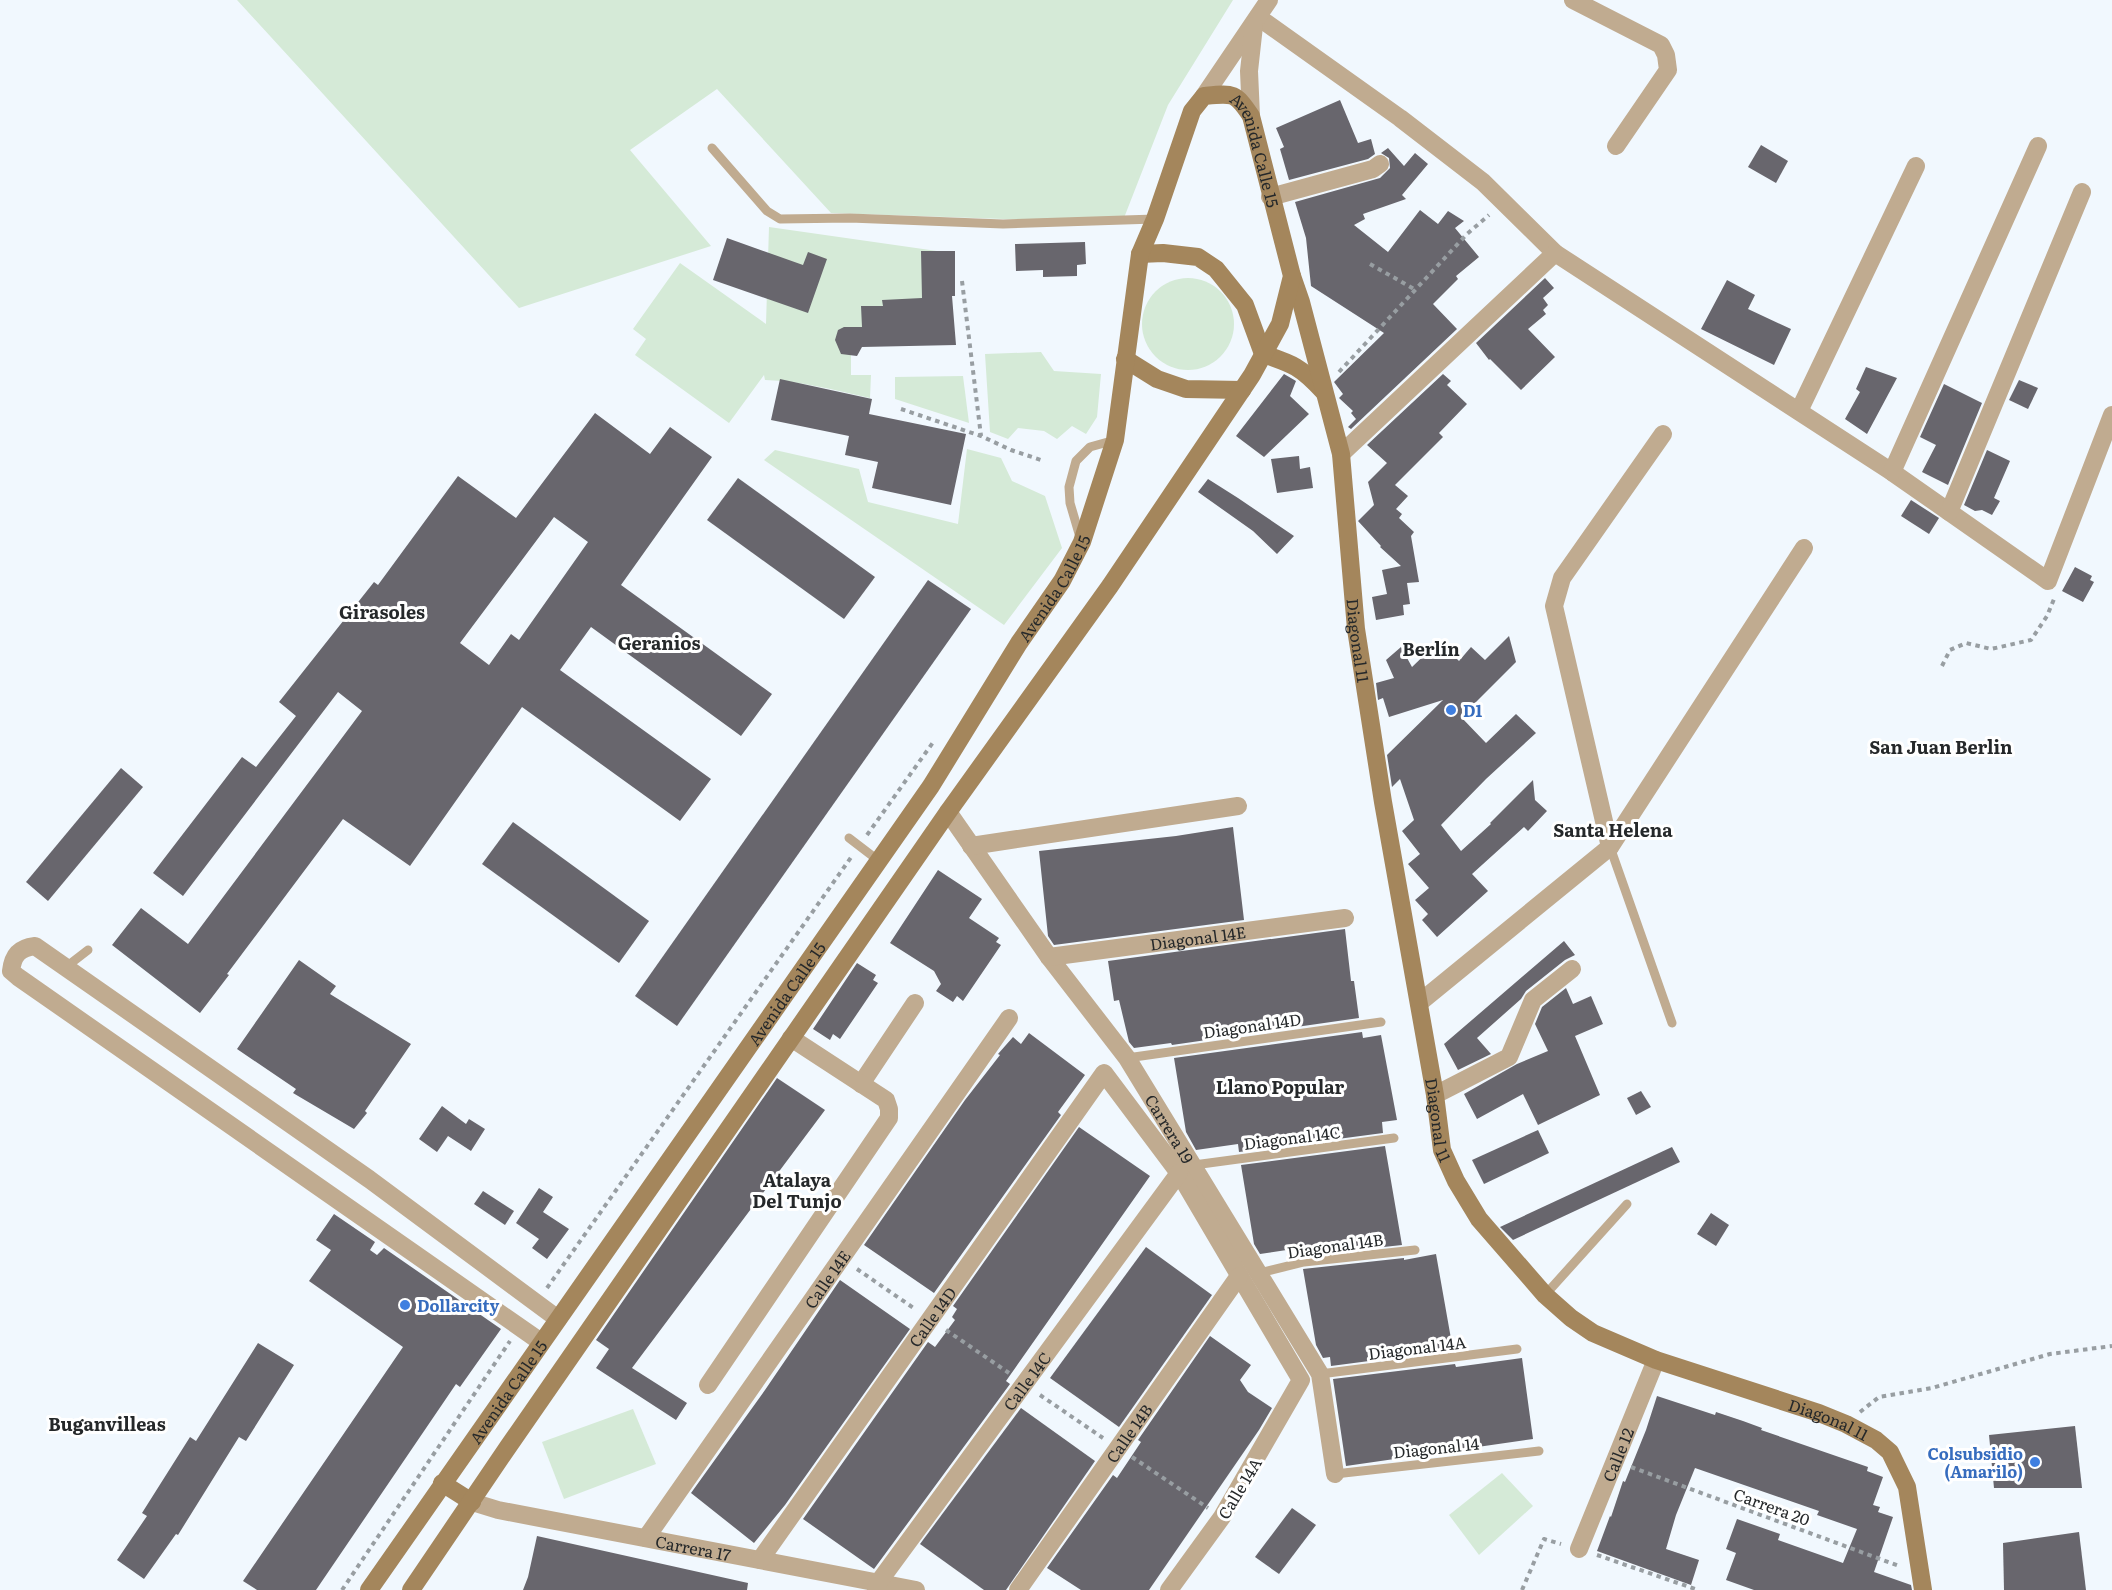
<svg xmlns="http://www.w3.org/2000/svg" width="2112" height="1590" viewBox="0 0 2112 1590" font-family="Literata,serif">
  <rect width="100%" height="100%" fill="#f1f8fe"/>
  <g fill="#d5ead7">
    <polygon points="237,0 1233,0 1168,105 1122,223 831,213 717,89 630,150 711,246 519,308"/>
    <path d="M769 227 944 252 947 308 871 328 851 330V375H871L870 398C834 390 801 381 765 380L764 375 729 423 635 355 646 339 633 329 680 263 766 324Z"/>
    <circle cx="1188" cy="324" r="46"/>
    <polygon points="1041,352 1054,371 1101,374 1097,417 1086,434 1072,426 1057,439 1044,431 1018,428 1008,439 990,432 985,354"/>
    <polygon points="963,376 969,423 895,399 895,377"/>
    <polygon points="967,449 1001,458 1012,481 1045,496 1062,548 1004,625 764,460 775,450 859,469 868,502 958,524"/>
    <polygon points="633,1409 656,1464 564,1499 542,1442"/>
    <polygon points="1502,1473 1533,1506 1479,1555 1449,1515"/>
  </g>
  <g fill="#68666d" fill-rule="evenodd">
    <polygon points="1340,100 1358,143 1371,139 1375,154 1368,159 1289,180 1280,149 1284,147 1276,128"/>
    <polygon points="1761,145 1788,161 1776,183 1748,167"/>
    <polygon points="1388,148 1404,166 1415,153 1428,164 1402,195 1406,199 1363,214 1365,219 1354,225 1388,252 1420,210 1438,224 1448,211 1464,221 1455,228 1479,257 1456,276 1458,279 1433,304 1457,329 1351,429 1348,427 1356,419 1351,413 1353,411 1339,398 1343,394 1334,382 1384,333 1311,286 1306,238 1295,202 1380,178 1390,168 1389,158 1381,153"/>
    <polygon points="727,238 803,265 808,252 827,259 808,313 713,280"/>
    <polygon points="1085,242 1086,264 1077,265 1077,276 1043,277 1043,270 1016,271 1015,244"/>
    <polygon points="921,251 955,251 955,296 952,296 956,345 862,347 857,356 841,354 835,340 838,330 844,327 862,327 861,306 883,306 882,300 922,298"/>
    <polygon points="1545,278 1554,288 1543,298 1548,305 1543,310 1546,314 1528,329 1555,357 1521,390 1490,359 1489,360 1476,343"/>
    <polygon points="1727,280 1755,295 1748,309 1791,329 1774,365 1701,329"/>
    <polygon points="1866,367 1897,378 1867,434 1845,419 1860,392 1856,389"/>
    <polygon points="1284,374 1296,381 1290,396 1309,414 1264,457 1236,436"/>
    <polygon points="1443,374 1451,381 1447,385 1467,404 1439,433 1443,437 1395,485 1408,496 1396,509 1402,514 1399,518 1414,532 1411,536 1419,582 1407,583 1410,604 1403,605 1404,615 1376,620 1372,597 1387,594 1382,570 1401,566 1380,547 1381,546 1358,521 1374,505 1368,482 1387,463 1367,445"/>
    <polygon points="780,379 872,399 869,414 966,434 951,505 872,488 878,462 845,455 849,436 771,420"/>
    <polygon points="2019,380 2038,388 2028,409 2009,400"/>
    <polygon points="1944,384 1982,403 1948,485 1922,472 1936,445 1920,437"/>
    <path d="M595 413 650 454 670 427 712 457 621 585 772 694 741 736 591 627 560 670 711 779 680 821 522 707 410 866 343 819 227 974 229 975 200 1013 112 945 141 908 188 944 362 711 338 692 183 896 153 873 242 757 256 767 296 716 279 702 374 582 378 585 458 476 516 518ZM554 517 588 542 519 640 511 634 489 665 460 643Z"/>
    <polygon points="1987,450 2010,461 1994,498 2000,501 1992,515 1982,510 1975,511 1964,505"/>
    <polygon points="1299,456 1300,469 1310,467 1313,488 1277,493 1271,459"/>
    <polygon points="738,478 875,577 844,619 707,520"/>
    <polygon points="1208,479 1238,498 1294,536 1277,554 1253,531 1198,492"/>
    <polygon points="1911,500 1939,518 1929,534 1901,516"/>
    <polygon points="2075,567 2092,576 2090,580 2094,582 2083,602 2062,591"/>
    <polygon points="928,580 971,609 677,1026 635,996"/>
    <polygon points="1509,636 1516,662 1461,717 1486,743 1516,714 1536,733 1486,779 1441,825 1461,851 1491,824 1490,823 1533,780 1535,800 1547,811 1528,831 1524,827 1472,874 1488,891 1437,937 1422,920 1428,914 1415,900 1429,888 1408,864 1420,854 1402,831 1414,820 1400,779 1392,787 1387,755 1443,700 1389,717 1383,698 1378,700 1376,683 1394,678 1386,660 1401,647 1412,667 1439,641 1459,661 1471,647 1485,660"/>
    <polygon points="121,768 143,787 48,901 26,882"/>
    <polygon points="513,822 649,921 619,963 482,864"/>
    <polygon points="1233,827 1244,920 1054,945 1048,936 1039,851 1176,836"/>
    <polygon points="938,870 982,899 969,918 999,938 996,942 1001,945 963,1001 957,996 953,1002 936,991 941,984 934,971 890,943"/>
    <polygon points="1345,929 1351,981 1354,981 1359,1018 1172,1045 1171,1043 1134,1048 1129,1042 1119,1000 1114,1001 1108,961"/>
    <polygon points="1564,941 1575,955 1565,960 1526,991 1521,999 1477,1038 1491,1054 1458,1070 1444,1044"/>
    <polygon points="299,960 336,986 330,994 411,1044 365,1111 367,1113 354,1129 293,1093 296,1089 237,1049"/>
    <polygon points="857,963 876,975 873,980 878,983 840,1039 833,1034 830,1040 813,1029"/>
    <polygon points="1566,988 1573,1004 1591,996 1603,1024 1575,1036 1600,1095 1538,1125 1523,1094 1477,1119 1464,1094 1517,1064 1548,1051 1535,1024 1542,1007"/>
    <polygon points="1362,1032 1363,1038 1381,1035 1397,1120 1382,1122 1383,1133 1239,1152 1238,1144 1196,1150 1186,1132 1174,1058"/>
    <polygon points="1029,1033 1085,1075 1058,1112 1061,1115 934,1293 864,1245 965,1100 1000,1055 998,1054 1013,1037 1021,1044"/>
    <polygon points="777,1078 825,1110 632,1368 687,1403 676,1420 596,1368 609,1349 596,1340"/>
    <polygon points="1641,1091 1651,1107 1636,1115 1627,1098"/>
    <polygon points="442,1106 466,1124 469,1119 485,1129 471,1151 448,1136 437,1152 419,1139"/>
    <polygon points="1079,1127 1150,1176 1006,1381 1010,1384 874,1569 803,1519 928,1342 935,1347 955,1320 952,1317 957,1309 953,1306"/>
    <polygon points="1538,1130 1549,1153 1484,1184 1472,1160"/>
    <polygon points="1385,1146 1402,1245 1301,1256 1300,1248 1260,1254 1254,1244 1241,1165"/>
    <polygon points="1672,1147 1680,1162 1513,1240 1500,1227"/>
    <polygon points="539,1188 553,1197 543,1212 569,1229 547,1259 532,1248 539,1239 516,1223"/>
    <polygon points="483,1191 514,1211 505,1225 474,1204"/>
    <polygon points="1711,1213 1729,1225 1716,1246 1697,1234"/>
    <polygon points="334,1214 375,1242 370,1250 377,1255 384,1248 501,1329 460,1387 456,1384 316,1590 257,1590 243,1581 403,1347 309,1281 331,1250 316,1240"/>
    <polygon points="1146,1247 1212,1295 1119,1427 1050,1378"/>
    <polygon points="1436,1254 1453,1350 1331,1366 1330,1357 1323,1358 1316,1345 1303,1269 1404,1258 1404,1260"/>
    <polygon points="840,1280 910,1329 785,1505 754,1543 691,1493 765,1390"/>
    <polygon points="1210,1336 1251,1365 1240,1380 1248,1392 1272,1408 1259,1430 1149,1590 1081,1590 1047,1568 1113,1475 1117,1478 1141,1442 1138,1440"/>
    <polygon points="258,1343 294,1365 246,1441 239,1437 178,1535 176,1534 144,1579 117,1560 147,1516 142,1513 190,1437 196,1441"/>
    <polygon points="1522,1358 1533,1439 1346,1466 1333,1379 1455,1364 1456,1367"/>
    <polygon points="1657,1396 1715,1415 1716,1412 1743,1421 1762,1428 1761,1430 1868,1467 1867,1471 1883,1477 1873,1505 1880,1507 1878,1512 1893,1517 1874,1572 1911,1585 1912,1590 1754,1590 1726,1580 1736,1553 1726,1549 1737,1519 1780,1534 1778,1540 1843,1563 1857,1529 1817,1515 1819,1511 1695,1468 1676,1515 1666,1549 1699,1560 1691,1585 1597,1551 1610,1516 1611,1517 1623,1481 1625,1482 1646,1430"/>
    <polygon points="1021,1408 1095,1461 1006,1590 984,1590 920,1544"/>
    <polygon points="2075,1426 2082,1488 1994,1488 1989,1435"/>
    <polygon points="1292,1508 1316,1525 1279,1574 1255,1557"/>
    <polygon points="2079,1532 2086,1590 2004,1590 2003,1543"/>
    <polygon points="537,1536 748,1583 747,1590 523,1590 528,1577"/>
  </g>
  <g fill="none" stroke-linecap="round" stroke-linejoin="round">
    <g stroke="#989ea2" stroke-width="4" stroke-dasharray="4.5 4.5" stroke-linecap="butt">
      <polyline points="1370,264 1414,289"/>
      <polyline points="962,281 981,436"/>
      <polyline points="1339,372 1467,234 1489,215"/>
      <polyline points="901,409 981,436 1011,450 1041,460"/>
      <polyline points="1942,666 1950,650 1966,643 1991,649 2031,640 2047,616 2054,599"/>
      <polyline points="867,835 934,741"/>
      <polyline points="857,1269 915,1309"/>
      <polyline points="547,1288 852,856"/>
      <polyline points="946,1330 1009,1373"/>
      <polyline points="1040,1395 1103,1438"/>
      <polyline points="1860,1412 1879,1397 1932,1388 2050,1354 2112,1346"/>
      <polyline points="1132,1457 1208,1508"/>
      <polyline points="1631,1467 1899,1566"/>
      <polyline points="1597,1555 1698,1590"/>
      <polyline points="342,1590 510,1341"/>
      <polyline points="1522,1590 1544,1539 1561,1544"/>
    </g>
    <g stroke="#c0ab90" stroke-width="9">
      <polyline points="712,148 767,211 780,219 850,218 1003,224 1155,219"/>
      <polyline points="1080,537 1070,503 1069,487 1076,461 1090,447 1115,440"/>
      <polyline points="849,838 879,861"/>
      <polyline points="1610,847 1672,1023"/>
      <polyline points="66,967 88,950"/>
      <polyline points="1127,1058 1381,1022"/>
      <polyline points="1194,1165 1394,1138"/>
      <polyline points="1259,1273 1304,1262 1415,1250"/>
      <polyline points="1545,1295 1627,1204"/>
      <polyline points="1320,1374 1517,1349"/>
      <polyline points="1335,1474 1539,1451"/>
    </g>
    <g stroke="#c0ab90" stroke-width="18">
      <polyline points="1573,0 1661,45 1666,55 1668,70 1616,146"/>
      <polyline points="1258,17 1400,118 1483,182 1555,253 1892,472 2048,581 2112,415"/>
      <polyline points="1204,96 1269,0"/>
      <polyline points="1251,116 1249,71 1254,26"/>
      <polyline points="1270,197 1373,169 1380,164"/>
      <polyline points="1799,411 1916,166"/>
      <polyline points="1341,454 1555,253"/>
      <polyline points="1892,472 2038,146"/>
      <polyline points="1949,512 2082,192"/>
      <path id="s1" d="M948 812 1049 957 1127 1058 1320 1374 1335 1474"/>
      <polyline points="971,846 1238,806"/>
      <polyline points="1610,847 1554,606 1562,578 1663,434"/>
      <path id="s2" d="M1049 957 1345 918"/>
      <polyline points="1419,1003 1610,847 1804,548"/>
      <polyline points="861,1084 915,1003"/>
      <polyline points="1435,1095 1509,1057 1533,1000 1572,969"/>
      <path d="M541 1342 18 977 11 971C13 955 19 948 35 946L369 1179 558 1319"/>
      <polyline points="708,1385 889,1118 889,1109 886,1100 791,1038"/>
      <path id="s3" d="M472 1502 498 1510 916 1590"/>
      <path id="s4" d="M646 1538 1009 1018"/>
      <path id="s5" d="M1579 1549 1656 1360"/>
      <path id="s6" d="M760 1560 1104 1073 1179 1173 1301 1380 1222 1517 1169 1590"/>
      <path id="s7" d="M876 1590 878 1583 1179 1173"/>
      <path id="s8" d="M1018 1590 1239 1276"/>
    </g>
    <g stroke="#a4865c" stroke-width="18">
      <path d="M1140 254 1163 253 1198 257 1216 269 1245 305 1263 354C1293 364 1301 367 1323 391"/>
      <path id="s9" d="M1292 276 1301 302 1341 454 1356 629 1383 802 1435 1095 1442 1150 1456 1181 1479 1219 1545 1295 1571 1318 1593 1333 1656 1360 1819 1413 1846 1424 1876 1440 1890 1452 1907 1487 1923 1590"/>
      <polyline points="1125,359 1157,379 1186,389 1242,390"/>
      <polyline points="442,1483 472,1502"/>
      <path id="s10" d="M369 1590 931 786 1019 643 1062 581 1082 542 1115 440 1140 254 1155 219 1192 111 1204 96C1233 93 1235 92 1251 116L1292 276 1280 324 1252 375 1110 586 948 812 508 1447 411 1590"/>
    </g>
  </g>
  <g fill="#3f7fe0" stroke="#fff" stroke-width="2">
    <circle cx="1451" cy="710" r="6"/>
    <circle cx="405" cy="1305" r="6"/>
    <circle cx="2035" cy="1462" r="6"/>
  </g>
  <g text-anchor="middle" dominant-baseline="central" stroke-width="6" stroke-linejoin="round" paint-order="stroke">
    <g font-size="16" fill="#25282a" stroke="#fff">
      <text stroke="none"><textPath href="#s10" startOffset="1824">Avenida Calle 15</textPath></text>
      <text stroke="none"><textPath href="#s10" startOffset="1214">Avenida Calle 15</textPath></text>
      <text stroke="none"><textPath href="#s9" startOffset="372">Diagonal 11</textPath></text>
      <text stroke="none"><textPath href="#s2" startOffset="150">Diagonal 14E</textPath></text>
      <text stroke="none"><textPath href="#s10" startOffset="728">Avenida Calle 15</textPath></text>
      <text transform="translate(1252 1025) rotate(-8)">Diagonal 14D</text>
      <text stroke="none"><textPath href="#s9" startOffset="858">Diagonal 11</textPath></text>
      <text stroke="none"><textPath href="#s1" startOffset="387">Carrera 19</textPath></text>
      <text transform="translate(1292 1137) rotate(-7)">Diagonal 14C</text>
      <text transform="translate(1335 1245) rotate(-8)">Diagonal 14B</text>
      <text stroke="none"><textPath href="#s4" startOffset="316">Calle 14E</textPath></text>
      <text stroke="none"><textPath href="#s6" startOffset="298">Calle 14D</textPath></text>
      <text transform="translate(1417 1347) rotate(-7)">Diagonal 14A</text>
      <text stroke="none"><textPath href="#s7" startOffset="258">Calle 14C</textPath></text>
      <text stroke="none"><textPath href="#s10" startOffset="242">Avenida Calle 15</textPath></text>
      <text stroke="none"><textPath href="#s9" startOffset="1380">Diagonal 11</textPath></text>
      <text stroke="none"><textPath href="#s8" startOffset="192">Calle 14B</textPath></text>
      <text transform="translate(1436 1447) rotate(-6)">Diagonal 14</text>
      <text stroke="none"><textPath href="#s5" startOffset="102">Calle 12</textPath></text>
      <text transform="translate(1239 1488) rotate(-59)">Calle 14A</text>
      <text transform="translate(1772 1506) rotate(20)">Carrera 20</text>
      <text stroke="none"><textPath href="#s3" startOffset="226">Carrera 17</textPath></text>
    </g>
    <g font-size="16" font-weight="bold" fill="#366cbe" stroke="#fff" text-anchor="start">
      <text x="1463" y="710">D1</text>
      <text x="417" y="1305">Dollarcity</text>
      <text x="2023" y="1453" text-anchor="end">Colsubsidio<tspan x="2023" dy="18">(Amarilo)</tspan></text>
    </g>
    <g font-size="18" font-weight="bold" fill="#25282a" stroke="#fff">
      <text x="382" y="611">Girasoles</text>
      <text x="659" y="642">Geranios</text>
      <text x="1431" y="648">Berlín</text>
      <text x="1941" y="746">San Juan Berlin</text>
      <text x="1613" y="829">Santa Helena</text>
      <text x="1280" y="1086">Llano Popular</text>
      <text x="797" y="1179">Atalaya<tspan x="797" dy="21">Del Tunjo</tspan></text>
      <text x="107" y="1423">Buganvilleas</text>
    </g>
  </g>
</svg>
